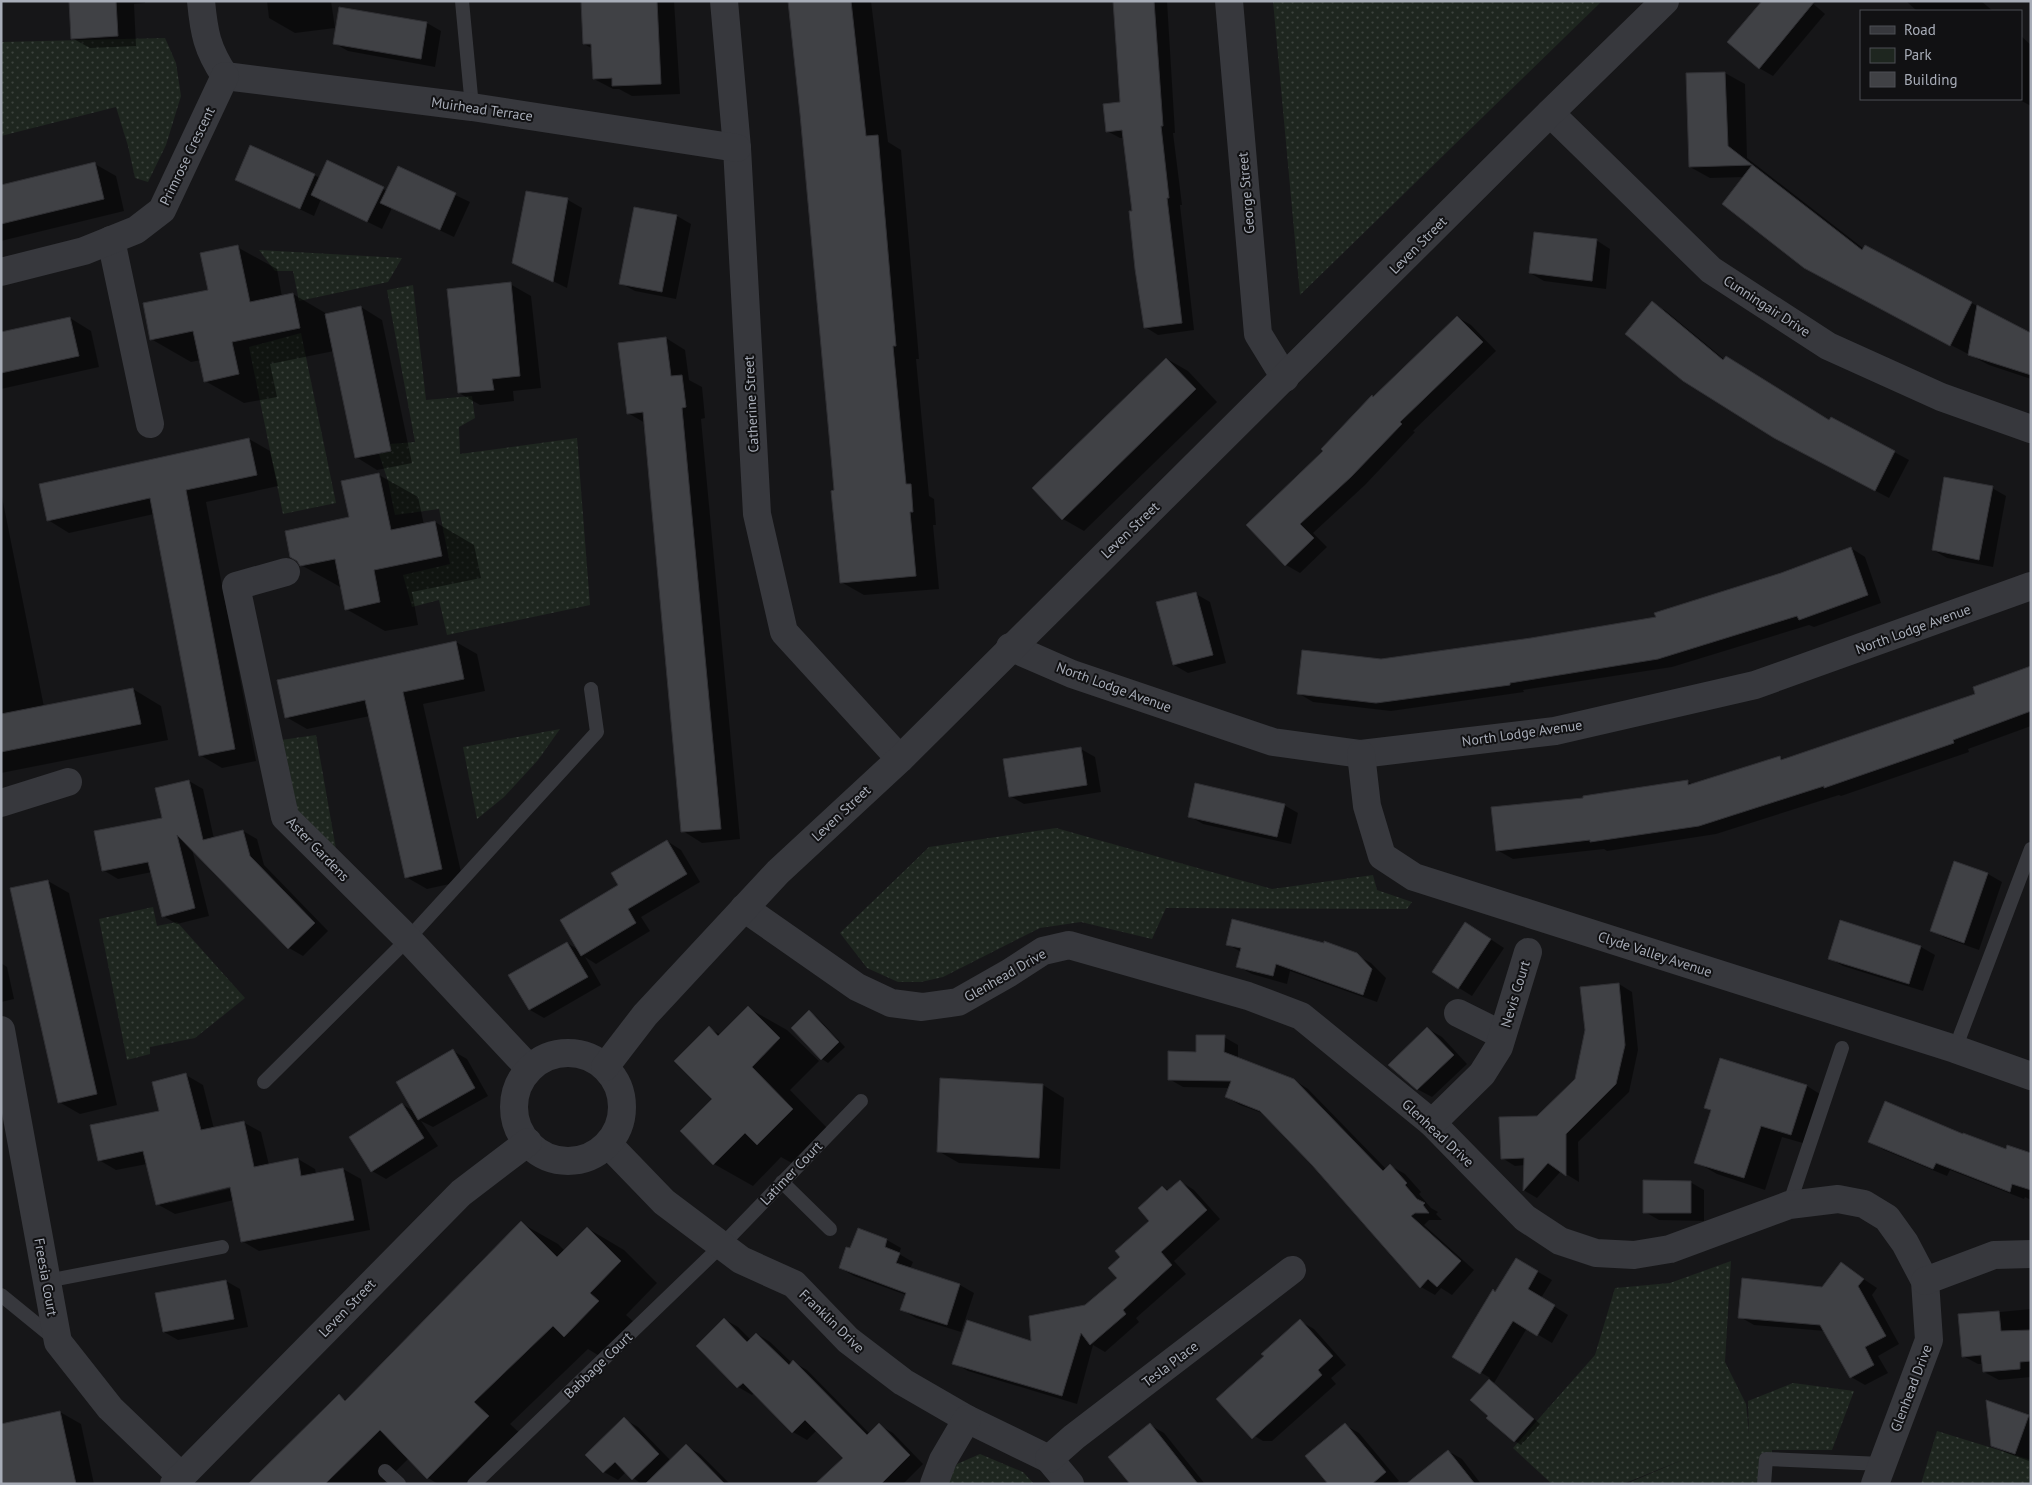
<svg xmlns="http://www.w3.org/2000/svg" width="2032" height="1485" viewBox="0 0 2032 1485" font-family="'PT Sans',sans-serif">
  <defs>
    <pattern id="green-dots" width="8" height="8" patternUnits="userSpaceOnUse" patternTransform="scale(1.25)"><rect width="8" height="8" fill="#1e261f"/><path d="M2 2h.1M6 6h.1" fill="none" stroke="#3c433d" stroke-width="1.8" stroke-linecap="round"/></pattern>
  </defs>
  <rect width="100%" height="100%" fill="#161618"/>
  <g fill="url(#green-dots)">
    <polygon points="1273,1 1602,1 1300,295"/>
    <polygon points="165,38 176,63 181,96 166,145 148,182 135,178 128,146 116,107 1,136 1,42"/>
    <polygon points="259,250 402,258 388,282 299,301 293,271 275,271"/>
    <polygon points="413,285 426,400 472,396 475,418 459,427 460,454 577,438 590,605 447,635 439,600 412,607 403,575 450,564 439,509 395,515 388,481 379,454 391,451 390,444 415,442 387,290"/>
    <polygon points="301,333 336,503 283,514 249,347"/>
    <polygon points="560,729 538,760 504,797 477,819 463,747"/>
    <polygon points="316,735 336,849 290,813 274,741"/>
    <polygon points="1056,828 1272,889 1373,875 1377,890 1412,902 1407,909 1166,908 1152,939 1081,922 1040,928 943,977 921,982 898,982 867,968 840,933 929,847"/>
    <polygon points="153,907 157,926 177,922 245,998 195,1038 150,1047 150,1054 127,1060 99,919"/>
    <polygon points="1731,1261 1725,1362 1746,1404 1749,1434 1748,1401 1793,1383 1854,1391 1832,1450 1772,1450 1771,1484 1626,1484 1687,1458 1623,1484 1552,1484 1513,1448 1595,1355 1615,1288 1670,1283"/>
    <polygon points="1937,1431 2031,1460 2031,1484 1921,1484"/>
    <polygon points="980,1454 1023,1472 1034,1484 946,1484 957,1464"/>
  </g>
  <g fill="#0007" fill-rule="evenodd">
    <polygon points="70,1 145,1 145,3 134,4 136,46 90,48 72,38"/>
    <polygon points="267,1 331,1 335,28 295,33 269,18"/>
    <polygon points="582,1 674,1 680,94 632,96 619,89 613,89 594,79 593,49 584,44"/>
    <polygon points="789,1 871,1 888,142 901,150 919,359 916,359 929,496 934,499 936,525 933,525 939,589 864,595 841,582 835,492 802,114"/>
    <polygon points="1114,1 1167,1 1175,133 1173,133 1182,205 1180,205 1194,330 1158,335 1145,327 1124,138 1120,138 1107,131 1121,103"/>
    <polygon points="1810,1 1825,14 1773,76 1759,68"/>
    <polygon points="1906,1 1981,1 1993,11 1917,11"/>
    <polygon points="340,8 427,23 441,31 435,67 348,51 334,43"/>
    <polygon points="2021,36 2031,45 2031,106 2018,99 2021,99"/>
    <polygon points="1725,73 1745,84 1747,158 1864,249 1865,247 2019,328 2031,332 2031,379 1989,365 1825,279 1744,177 1710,178 1690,167 1687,74"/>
    <polygon points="328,161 387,191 398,168 470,202 454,237 392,208 382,229 321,199 314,216 236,179 314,175 320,178"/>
    <polygon points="95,164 116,176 124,211 1,241 1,186"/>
    <polygon points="527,192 568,200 582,208 567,288 514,262"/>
    <polygon points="677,216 691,224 676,299 635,291 620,283"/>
    <polygon points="1596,240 1610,249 1606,289 1544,281 1530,273"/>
    <polygon points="237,247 277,269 282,297 293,294 327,314 361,307 382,320 412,463 377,470 356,457 334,351 270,364 277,397 244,403 205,381 201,360 191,362 151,339 209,290"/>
    <polygon points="510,284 531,296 541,388 513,391 514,401 480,405 459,393"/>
    <polygon points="1652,303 1666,311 1725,360 1830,422 1831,418 1909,460 1889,498 1789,445"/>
    <polygon points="1457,317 1471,325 1496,351 1413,431 1415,432 1365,485 1313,533 1327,547 1300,573 1286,565 1325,451"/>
    <polygon points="70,318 91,331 99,367 1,389 1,334"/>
    <polygon points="666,338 685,350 689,380 702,387 705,418 701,419 740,839 702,843 683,831 645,423 628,413"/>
    <polygon points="1167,359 1188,371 1217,402 1084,531 1063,519"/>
    <polygon points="249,439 270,451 278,486 206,502 256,761 222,768 200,755 154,514 69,533 48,520"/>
    <polygon points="379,475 418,497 424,525 435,522 474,545 481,578 412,592 418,625 385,631 346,609 342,588 301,565 350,518"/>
    <polygon points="1992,488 2006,496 1993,567 1947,558 1933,550"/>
    <polygon points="1,492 44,707 133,689 161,706 168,740 1,773"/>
    <polygon points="1851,548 1865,557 1881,603 1814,627 1809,625 1672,667 1523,690 1524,692 1391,711 1313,702 1298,693 1381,660 1531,639 1657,618"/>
    <polygon points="1196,594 1210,602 1226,663 1188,673 1174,665"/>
    <polygon points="456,642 477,654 485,691 423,704 463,881 427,889 406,877 370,716 307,729 286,717"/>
    <polygon points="2031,667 2031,726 1968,749 1969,752 1841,796 1839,795 1716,834 1607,851 1604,849 1513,859 1497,850 1585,799 1687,781 1693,785 1779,757 1784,760 1977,694"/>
    <polygon points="1081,749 1095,757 1101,792 1024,804 1010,796"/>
    <polygon points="189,781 203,789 214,839 243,831 257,839 264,865 328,931 303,956 289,948 192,849 209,916 177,924 163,916 152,872 118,879 103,870 164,819"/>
    <polygon points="1284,805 1298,813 1291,844 1203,824 1189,816"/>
    <polygon points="667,841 681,850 700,882 641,917 650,931 596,964 585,957 601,985 544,1018 530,1010 567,943 579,950 619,885"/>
    <polygon points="1955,863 1988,874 2002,882 1979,950 1945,938 1931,930"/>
    <polygon points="48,881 69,893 117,1105 80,1114 59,1102"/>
    <polygon points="1466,923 1504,948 1472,996 1459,988"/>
    <polygon points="1227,944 1356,955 1371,963 1386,978 1377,1002 1290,971 1287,984 1252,974 1237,966 1241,952"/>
    <polygon points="1921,947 1935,955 1923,991 1843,966 1829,958"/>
    <polygon points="1,963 7,967 14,999 1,1002"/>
    <polygon points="1619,984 1632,992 1638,1050 1629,1092 1578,1142 1579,1182 1561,1171 1537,1198 1525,1191 1525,1165 1515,1166 1502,1158 1537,1117 1576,1079 1587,1030"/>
    <polygon points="748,1008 787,1030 819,1061 790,1090 831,1132 797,1166 781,1157 753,1186 714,1164 714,1099 709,1028 721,1035"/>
    <polygon points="809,1012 816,1016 845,1047 828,1063 822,1059"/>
    <polygon points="1428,1029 1442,1037 1467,1064 1432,1097 1417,1089"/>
    <polygon points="1224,1037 1238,1045 1238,1059 1294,1080 1308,1089 1387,1170 1391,1166 1405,1174 1421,1192 1419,1194 1431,1208 1438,1212 1436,1214 1442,1220 1429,1220 1424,1225 1474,1270 1452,1295 1441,1288 1435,1295 1421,1287 1313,1164 1265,1114 1240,1105 1226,1097 1230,1088 1183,1087 1169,1079 1197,1053"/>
    <polygon points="453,1051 467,1059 488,1096 433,1127 421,1121 438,1146 386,1179 372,1171 402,1104 415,1112"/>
    <polygon points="1721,1059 1807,1086 1828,1099 1813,1146 1782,1137 1765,1190 1717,1174 1696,1162 1712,1111 1705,1108"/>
    <path d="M186 1075 203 1085 214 1129 243 1122 261 1132 269 1165 298 1159 315 1169 316 1174 343 1169 361 1179 370 1230 259 1251 242 1241 234 1200 175 1214 157 1204 147 1164 116 1170 99 1160 161 1111ZM236 1185 237 1187 170 1203V1200Z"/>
    <polygon points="942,1079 1043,1085 1064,1098 1060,1169 959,1163 938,1151"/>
    <polygon points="1963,1136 2007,1151 2031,1154 2031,1200 2025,1197 2024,1199 1950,1170 1947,1176 1884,1150 1870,1142"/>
    <polygon points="1180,1181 1194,1190 1220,1219 1174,1261 1186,1274 1136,1318 1139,1322 1105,1352 1093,1345 1077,1404 968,1371 954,1363 1032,1343 1085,1306 1119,1278 1122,1257 1151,1221 1162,1187 1169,1191"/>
    <polygon points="1690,1182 1704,1190 1704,1221 1659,1220 1645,1212"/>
    <polygon points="521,1223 558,1244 565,1251 587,1228 624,1250 657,1283 626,1315 635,1323 601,1357 588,1349 510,1424 525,1438 480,1484 438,1484 428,1478 409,1458 383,1484 250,1484 339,1396 347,1401"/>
    <polygon points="858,1230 887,1240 901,1248 899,1254 913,1262 910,1269 960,1285 974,1293 961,1332 916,1318 902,1310 906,1295 854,1276 840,1268 851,1250"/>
    <polygon points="1516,1259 1552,1280 1541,1298 1568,1315 1552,1343 1527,1328 1494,1383 1540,1424 1521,1445 1515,1441 1472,1400 1490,1378 1454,1356 1496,1293"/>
    <polygon points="1841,1264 1877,1288 1872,1295 1899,1344 1878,1356 1888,1373 1865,1385 1851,1377 1825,1331 1754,1325 1740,1317 1823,1288"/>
    <polygon points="226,1281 240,1289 248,1327 178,1340 164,1332"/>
    <polygon points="2031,1309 2031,1377 1999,1380 1984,1372 1984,1364 1978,1364 1963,1356 1959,1316"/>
    <polygon points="724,1319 738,1327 751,1340 757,1334 770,1342 792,1363 793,1362 807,1370 870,1434 879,1425 893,1433 923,1464 903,1484 817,1484 845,1458 817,1430 807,1440 793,1432 754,1393 752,1395 738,1387 697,1346"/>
    <polygon points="1300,1321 1314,1329 1346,1365 1331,1378 1336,1384 1272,1441 1263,1441 1248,1432 1265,1356"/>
    <polygon points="60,1412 81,1424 94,1484 1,1484"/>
    <polygon points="2028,1416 2031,1417 2029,1461 2007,1453 1992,1445"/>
    <polygon points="624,1419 638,1427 671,1461 686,1446 700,1454 730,1484 641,1484 626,1472 618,1480 604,1472 587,1455"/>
    <polygon points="1150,1425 1164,1433 1205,1484 1142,1484"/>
    <polygon points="1345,1425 1359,1433 1399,1481 1395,1484 1330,1484"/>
    <polygon points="1448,1451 1462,1459 1481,1484 1408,1484"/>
  </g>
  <g fill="#404145" stroke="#303034">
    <polygon points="69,1 116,1 118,36 71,39"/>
    <polygon points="581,1 657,1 661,84 612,86 612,78 593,79 591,44 583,44"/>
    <polygon points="788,1 851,1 866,136 878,135 896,346 893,346 906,484 911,484 913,512 910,512 916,576 840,583 831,491 834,490 800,114"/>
    <polygon points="1113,1 1154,1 1163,126 1161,126 1169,198 1167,198 1182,323 1144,328 1135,269 1129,211 1132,211 1122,130 1106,132 1103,104 1120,102"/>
    <polygon points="1762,1 1815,1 1759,69 1727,42"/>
    <polygon points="339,7 427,22 421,59 333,44"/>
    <polygon points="1725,72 1728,146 1862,250 1865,245 1972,302 1950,346 1804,268 1722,204 1752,165 1689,167 1686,73"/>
    <polygon points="250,145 315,174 300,209 235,180"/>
    <polygon points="327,160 384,187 367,222 311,195"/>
    <polygon points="95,162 104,199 1,224 1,185"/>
    <polygon points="398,166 456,193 440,230 380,203"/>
    <polygon points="526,191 568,198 553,282 512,263"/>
    <polygon points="634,207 677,215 662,292 619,284"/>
    <polygon points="1534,232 1597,239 1592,281 1529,273"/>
    <polygon points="238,245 250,302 293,293 300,328 232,342 239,374 204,382 193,331 150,340 143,303 208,290 200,253"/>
    <polygon points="511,282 520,376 492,379 494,390 458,393 447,289"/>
    <polygon points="1652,301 1723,360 1726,356 1829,420 1831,417 1895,451 1875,491 1774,438 1683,381 1625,334"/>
    <polygon points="1977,305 2031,333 2031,375 1968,355"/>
    <polygon points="361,306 391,451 355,458 325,314"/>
    <polygon points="1457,316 1483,342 1400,422 1402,424 1351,477 1300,524 1314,538 1285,566 1246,525 1323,451 1321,449 1372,395 1373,397"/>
    <polygon points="70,317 79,356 1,373 1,332"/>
    <polygon points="666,337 671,376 682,375 686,407 682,408 721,829 681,832 643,412 627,414 618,343"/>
    <polygon points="1166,358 1196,389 1062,520 1032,488"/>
    <polygon points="249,438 257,475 186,490 235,749 199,756 150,498 47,521 39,484"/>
    <polygon points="379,473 391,530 435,521 442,556 374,570 380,602 345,610 335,559 300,566 297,561 290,557 285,531 349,517 341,481"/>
    <polygon points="1944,477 1993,486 1979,560 1932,550"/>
    <polygon points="1851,547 1868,595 1799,620 1797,616 1658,659 1510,683 1510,685 1376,703 1297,694 1302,650 1381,659 1531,638 1656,617 1654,613 1781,573"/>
    <polygon points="1196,592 1213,655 1173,665 1156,602"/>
    <polygon points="456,641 464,679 403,692 442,869 405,878 365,700 285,718 277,680"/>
    <polygon points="2031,666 2031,711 1953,740 1954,743 1824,788 1824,786 1699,826 1590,842 1590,840 1496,851 1491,807 1583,798 1583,796 1688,780 1688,785 1780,756 1781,760 1975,694 1973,687"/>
    <polygon points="133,688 141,724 1,752 1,714"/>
    <polygon points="1081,747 1087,785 1009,797 1003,759"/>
    <polygon points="189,780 203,840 243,830 250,856 315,923 288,949 177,835 195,908 162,917 148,862 102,871 94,831 162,818 155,788"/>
    <polygon points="1195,783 1285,804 1277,837 1188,817"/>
    <polygon points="667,840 687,874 628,909 636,923 581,956 560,920 618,885 611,873"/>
    <polygon points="1954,861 1988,873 1964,943 1930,931"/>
    <polygon points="48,880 97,1094 58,1103 10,888"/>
    <polygon points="1232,919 1324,943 1324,941 1357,953 1372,969 1363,995 1276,964 1273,976 1236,967 1241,948 1226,945"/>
    <polygon points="1840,920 1921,946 1909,984 1828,959"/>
    <polygon points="1465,922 1491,939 1458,989 1432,972"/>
    <polygon points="567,942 588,977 529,1010 508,975"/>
    <polygon points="1619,983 1625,1045 1616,1084 1566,1134 1566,1176 1548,1163 1523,1191 1524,1158 1501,1159 1499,1117 1537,1116 1575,1079 1585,1030 1580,987"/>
    <polygon points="748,1006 780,1038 752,1067 793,1109 757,1145 745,1133 713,1165 680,1131 712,1099 674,1061 709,1026 718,1036"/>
    <polygon points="809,1010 839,1042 821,1060 791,1028"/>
    <polygon points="1427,1027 1454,1055 1417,1090 1388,1065"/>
    <polygon points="1196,1035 1225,1035 1224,1052 1294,1079 1383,1171 1390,1164 1407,1183 1405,1185 1417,1199 1425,1203 1423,1205 1429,1213 1415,1213 1411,1216 1461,1261 1437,1287 1428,1279 1420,1288 1312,1165 1260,1111 1225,1097 1231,1081 1168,1080 1168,1051 1196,1052"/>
    <polygon points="453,1049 475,1088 418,1120 396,1082"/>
    <polygon points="1720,1058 1807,1085 1791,1135 1761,1126 1744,1178 1694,1163 1711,1110 1704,1108"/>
    <polygon points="186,1073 201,1130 244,1121 254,1167 298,1158 301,1176 343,1168 354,1220 241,1242 230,1187 156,1205 143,1151 98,1161 90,1125 159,1111 152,1082"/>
    <polygon points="940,1078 1043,1084 1039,1158 937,1152"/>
    <polygon points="1885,1101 1963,1134 1963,1133 2006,1149 2007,1145 2031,1153 2031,1190 2012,1184 2010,1192 1936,1163 1933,1169 1868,1142"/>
    <polygon points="402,1103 424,1138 371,1172 349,1137"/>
    <polygon points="1180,1180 1207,1210 1161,1252 1172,1265 1123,1310 1126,1314 1090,1345 1081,1333 1062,1396 952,1364 967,1320 1031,1341 1029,1316 1085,1305 1117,1278 1108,1268 1120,1257 1115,1251 1149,1221 1138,1208 1162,1186 1167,1191"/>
    <polygon points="1643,1180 1691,1181 1691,1213 1643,1213"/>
    <polygon points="521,1221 557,1257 587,1227 621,1261 590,1293 599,1301 564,1337 553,1326 474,1402 489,1416 427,1479 380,1430 325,1484 248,1484 339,1394 345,1401"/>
    <polygon points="858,1228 887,1239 885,1247 900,1253 896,1263 960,1284 947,1325 900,1310 906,1293 839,1268 846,1247 850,1248"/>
    <polygon points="1516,1258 1538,1271 1528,1289 1555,1305 1537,1336 1513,1321 1480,1374 1452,1357 1493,1289 1495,1292"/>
    <polygon points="1841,1262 1864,1279 1858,1286 1886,1336 1865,1347 1874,1365 1850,1378 1820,1325 1738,1318 1742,1278 1822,1287"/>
    <polygon points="226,1280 234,1319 163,1332 155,1293"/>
    <polygon points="1999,1311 2001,1331 2031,1330 2031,1361 2020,1362 2020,1369 1983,1372 1981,1355 1962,1357 1958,1314"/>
    <polygon points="724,1318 747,1342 756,1333 789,1365 793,1360 867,1435 879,1423 910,1455 881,1484 815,1484 843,1458 805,1420 792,1433 743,1383 737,1388 696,1346"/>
    <polygon points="1300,1319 1333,1356 1318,1370 1322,1375 1252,1439 1216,1399 1264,1356 1261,1354"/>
    <polygon points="1489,1379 1534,1419 1514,1442 1486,1418 1488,1416 1470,1400"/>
    <polygon points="1986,1400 2029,1415 2015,1454 1991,1446"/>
    <polygon points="60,1411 76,1484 1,1484 1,1424"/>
    <polygon points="624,1417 659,1454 632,1480 615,1462 603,1473 585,1455"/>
    <polygon points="1150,1423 1198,1484 1130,1484 1108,1457"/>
    <polygon points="1345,1423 1386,1472 1372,1484 1328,1484 1305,1456"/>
    <polygon points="686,1444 725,1484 645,1484"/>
    <polygon points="1448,1450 1475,1484 1406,1484"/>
  </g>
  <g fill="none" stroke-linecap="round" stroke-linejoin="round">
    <g stroke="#37383d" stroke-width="14">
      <polyline points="462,1 472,107"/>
      <polyline points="1955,1049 2031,849"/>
      <polyline points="264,1082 408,939 597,732 591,689"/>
      <polyline points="782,1182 830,1229"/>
      <polyline points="1789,1205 1842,1048"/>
      <polyline points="47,1281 222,1247"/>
      <polyline points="1,1295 55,1339"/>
      <polyline points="385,1471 399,1484"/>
      <polyline points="474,1484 721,1246 861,1101"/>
      <polyline points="1764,1484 1766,1459 1882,1464"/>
    </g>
    <g stroke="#37383d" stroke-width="28">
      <path d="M201 1C204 33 207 49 225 76"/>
      <polyline points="724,1 737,148 757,514 784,632 900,759"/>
      <polyline points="1229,1 1258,334 1285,378"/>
      <polyline points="225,76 472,107 737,148"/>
      <polyline points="1550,113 1711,270 1828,346 1941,397 2031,429"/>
      <polyline points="111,240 150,424"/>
      <polyline points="1,272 84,251 136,230 162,210 225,76"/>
      <polyline points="286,572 236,586 285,817 408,939 529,1068"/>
      <polyline points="1010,647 1072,674 1273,742 1361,754 1555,731 1755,685 2031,586"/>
      <polyline points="1361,754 1367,806 1382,856 1414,877 1955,1049 2031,1076"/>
      <polyline points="1,803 68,782"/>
      <polyline points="744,908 857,987 891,1003 922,1007 958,1002 1009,973 1043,951 1069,945 1248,996 1301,1016 1432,1123 1525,1218 1560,1241 1596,1253 1634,1255 1670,1249 1789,1205 1838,1199 1864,1204 1887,1218 1905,1243 1925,1281 1929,1340 1875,1484"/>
      <polyline points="1458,1013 1502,1035"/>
      <polyline points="1,1030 58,1342 110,1408 182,1477"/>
      <polyline points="1432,1123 1482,1074 1499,1047 1528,952"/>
      <polyline points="608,1144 664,1202 741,1260 794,1284 848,1340 903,1382 967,1419 1049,1459 1070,1484"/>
      <polyline points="1925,1281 1994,1255 2031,1254"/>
      <polyline points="1049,1459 1074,1437 1292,1270"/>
      <polyline points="934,1484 943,1460 967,1419"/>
    </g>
    <g stroke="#37383d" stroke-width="28">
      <circle cx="568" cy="1107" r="54"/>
      <polyline points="605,1067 645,1015 778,872 900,759 1550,113 1665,1"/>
      <polyline points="174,1484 461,1193 528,1142"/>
    </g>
  </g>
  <g text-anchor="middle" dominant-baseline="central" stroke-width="4" stroke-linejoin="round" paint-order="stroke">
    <g font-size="14" fill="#a8adb8" stroke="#111113">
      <text transform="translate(482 109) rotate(8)">Muirhead Terrace</text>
      <text transform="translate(187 156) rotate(-64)">Primrose Crescent</text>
      <text transform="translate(1246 193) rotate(-95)">George Street</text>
      <text transform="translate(1418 245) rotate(-45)">Leven Street</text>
      <text transform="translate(1767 306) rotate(33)">Cunningair Drive</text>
      <text transform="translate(751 404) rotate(-93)">Catherine Street</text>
      <text transform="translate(1130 530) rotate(-44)">Leven Street</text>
      <text transform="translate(1913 629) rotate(-20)">North Lodge Avenue</text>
      <text transform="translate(1114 687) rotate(20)">North Lodge Avenue</text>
      <text transform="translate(1522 733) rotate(-8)">North Lodge Avenue</text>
      <text transform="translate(841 813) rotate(-43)">Leven Street</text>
      <text transform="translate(318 849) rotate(46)">Aster Gardens</text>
      <text transform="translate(1655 954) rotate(18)">Clyde Valley Avenue</text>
      <text transform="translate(1005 975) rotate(-30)">Glenhead Drive</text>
      <text transform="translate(1515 994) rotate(-73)">Nevis Court</text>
      <text transform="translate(1438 1133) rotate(43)">Glenhead Drive</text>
      <text transform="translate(791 1173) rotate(-46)">Latimer Court</text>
      <text transform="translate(46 1277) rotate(80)">Freesia Court</text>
      <text transform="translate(347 1308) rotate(-46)">Leven Street</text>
      <text transform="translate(832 1321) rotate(44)">Franklin Drive</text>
      <text transform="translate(1170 1364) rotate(-37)">Tesla Place</text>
      <text transform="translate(598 1365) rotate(-44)">Babbage Court</text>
      <text transform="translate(1911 1388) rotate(-69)">Glenhead Drive</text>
    </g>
  </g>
  <rect width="2032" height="1485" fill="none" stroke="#a8adb8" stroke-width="5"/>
  <rect x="1860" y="10" width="162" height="90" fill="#111113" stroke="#4d4f55"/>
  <rect x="1870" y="26" width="25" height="8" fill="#37383d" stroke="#4d4f55"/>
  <text x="1904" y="35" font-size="15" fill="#a8adb8">Road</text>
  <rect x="1870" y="48" width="25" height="15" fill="#1e261f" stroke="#4d4f55"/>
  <text x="1904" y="60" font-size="15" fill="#a8adb8">Park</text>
  <rect x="1870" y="72" width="25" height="15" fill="#404145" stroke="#4d4f55"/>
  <text x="1904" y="85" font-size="15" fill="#a8adb8">Building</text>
</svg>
